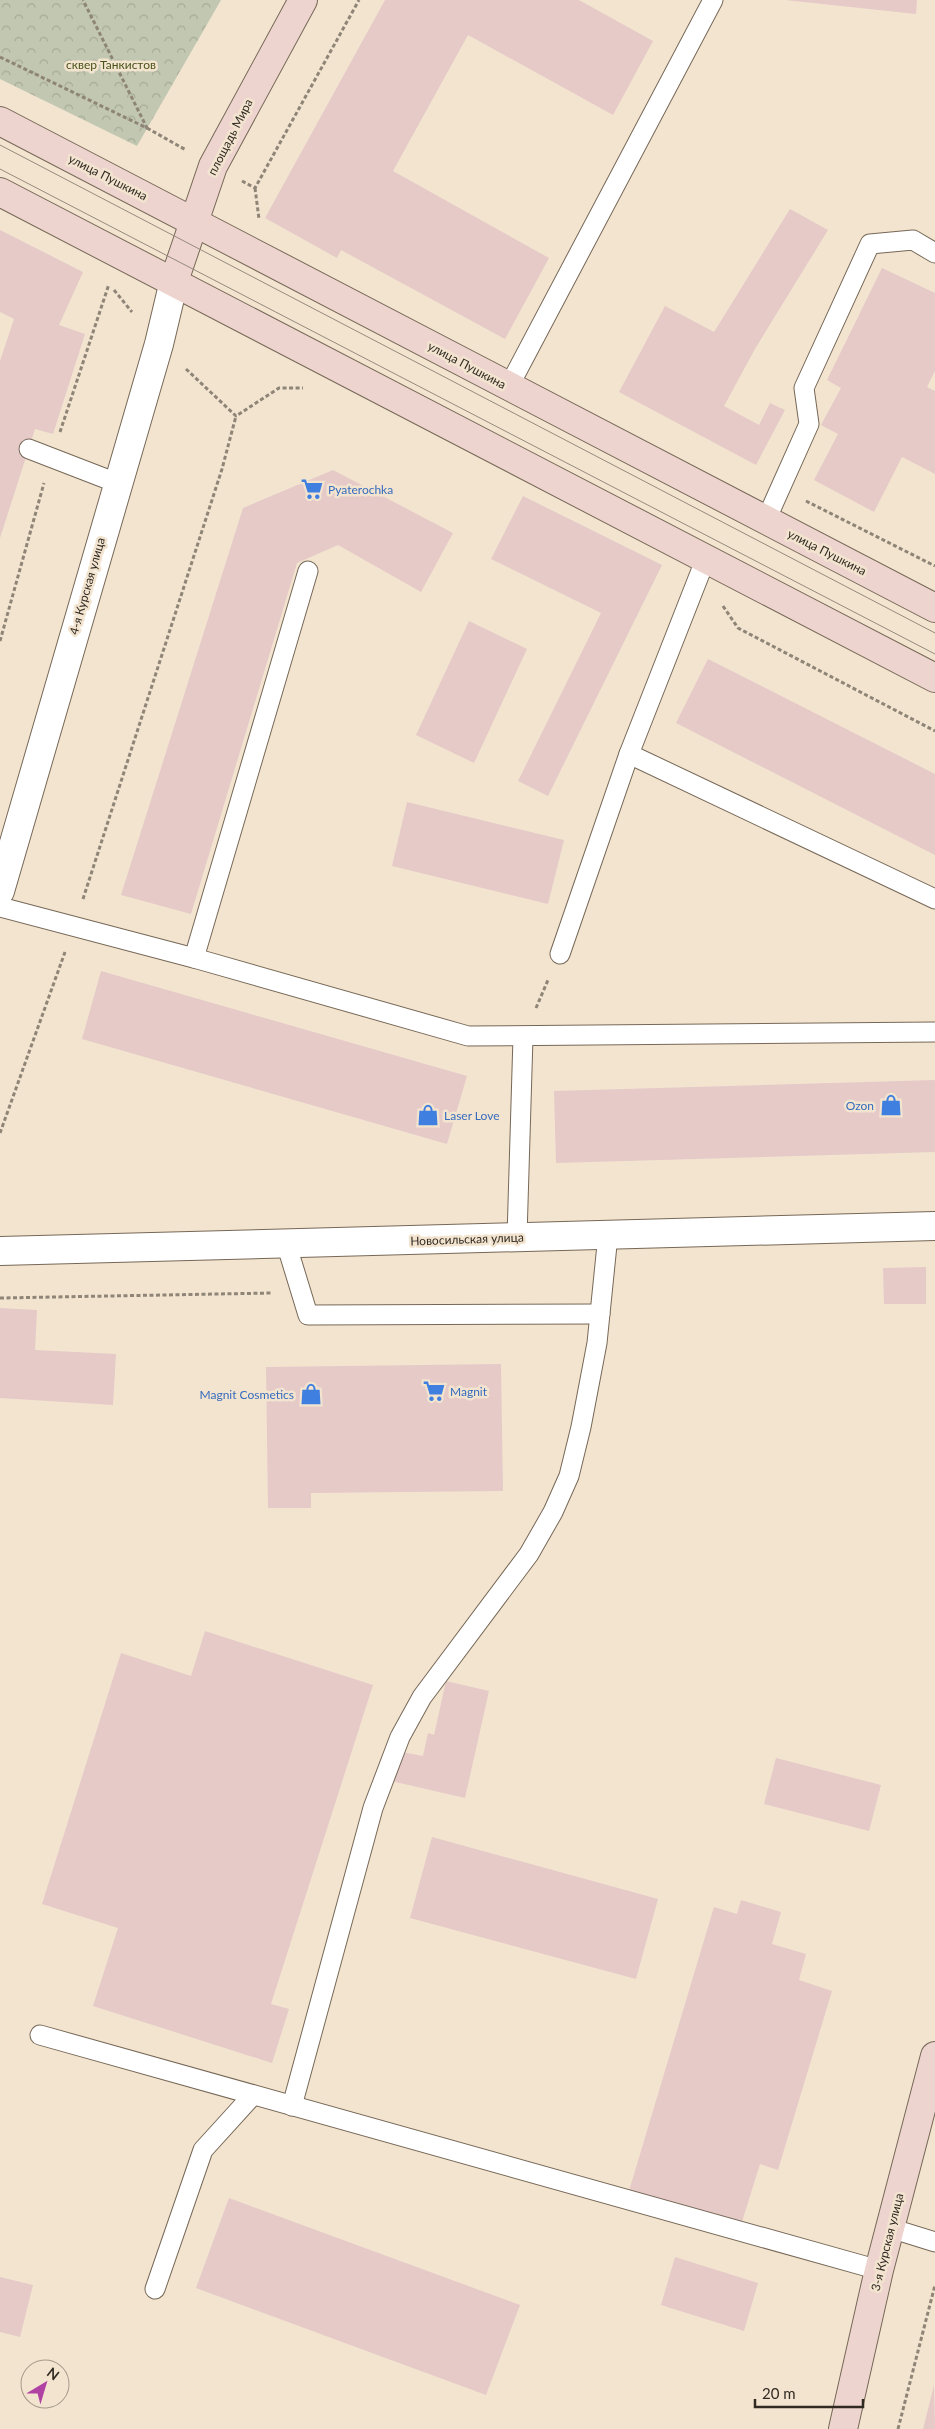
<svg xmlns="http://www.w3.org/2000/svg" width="935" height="2429" viewBox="0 0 935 2429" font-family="Lato,sans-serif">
  <defs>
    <pattern id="park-crowns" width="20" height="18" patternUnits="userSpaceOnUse" patternTransform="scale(1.25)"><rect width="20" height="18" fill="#c1c7b0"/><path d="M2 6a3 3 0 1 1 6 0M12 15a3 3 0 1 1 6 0" fill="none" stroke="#a6ab97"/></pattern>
  </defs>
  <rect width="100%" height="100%" fill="#f3e4d0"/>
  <polygon fill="url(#park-crowns)" points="0,0 221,0 137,146 0,79"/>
  <g fill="#e5cac8">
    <polygon points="385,0 579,0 653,41 613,115 468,35 393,171 549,258 505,339 341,250 337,258 265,218"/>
    <polygon points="785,0 917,0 916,14"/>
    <polygon points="790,209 828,230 755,349 724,406 759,425 770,403 785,410 756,465 619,392 665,306 714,332"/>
    <polygon points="0,230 83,272 59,325 85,334 53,434 35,429 0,538 0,361 14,319 0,312"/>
    <polygon points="882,268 935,293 935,371 927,387 935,391 935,474 902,457 874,512 814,480 838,434 821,425 841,388 827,380"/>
    <polygon points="333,470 453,533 421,592 338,545 297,563 191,914 121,895 243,508"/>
    <polygon points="523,496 662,565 548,796 518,781 601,613 491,559"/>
    <polygon points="469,621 527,649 474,763 416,735"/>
    <polygon points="708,659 935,774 935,855 676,723"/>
    <polygon points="407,802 564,840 548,904 392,866"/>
    <polygon points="101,971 467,1076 447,1144 82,1039"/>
    <polygon points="935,1080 935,1152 556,1163 554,1091"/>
    <polygon points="926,1267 926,1304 884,1304 883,1268"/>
    <polygon points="0,1308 37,1310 35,1350 116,1354 113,1405 0,1398"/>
    <polygon points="501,1364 503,1491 311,1493 311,1508 268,1508 266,1367"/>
    <polygon points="205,1631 373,1685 271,2004 289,2009 272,2063 93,2006 118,1928 42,1904 121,1653 191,1676"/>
    <polygon points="446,1681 489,1691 465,1798 391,1781 397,1751 423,1756 428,1733 434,1735"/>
    <polygon points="776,1758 881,1785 869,1831 764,1804"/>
    <polygon points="432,1837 658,1899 636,1979 410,1918"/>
    <polygon points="741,1900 781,1912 772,1944 806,1954 799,1980 832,1991 778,2170 760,2164 741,2225 629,2191 714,1907 737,1914"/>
    <polygon points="229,2198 520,2305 486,2395 196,2288"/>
    <polygon points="675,2257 758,2283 744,2331 661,2305"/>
    <polygon points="0,2277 33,2285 20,2337 0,2332"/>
    <polygon points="934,2385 935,2429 923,2429"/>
  </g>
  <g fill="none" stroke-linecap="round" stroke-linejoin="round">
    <g stroke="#766857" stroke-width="21">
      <g id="lane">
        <polyline points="509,386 713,0"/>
        <polyline points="29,449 117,483"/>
        <polyline points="766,520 809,424 804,388 870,244 913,240 935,253"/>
        <polyline points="308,571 194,958 468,1036 935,1032"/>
        <polyline points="629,754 935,899"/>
        <polyline points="0,907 194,958"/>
        <polyline points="560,954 629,754 706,558"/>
        <polyline points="517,1237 523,1037"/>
        <polyline points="286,1243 308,1315 600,1314"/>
        <polyline points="40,2035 879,2270"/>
        <polyline points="292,2106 373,1808 400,1737 422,1697 529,1554 553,1512 569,1476 581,1427 597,1343 608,1235"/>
        <polyline points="890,2228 935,2242"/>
        <polyline points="155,2289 203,2150 253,2095"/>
      </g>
    </g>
    <g stroke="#766857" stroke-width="30">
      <g id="street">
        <polyline points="0,891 159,344 174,281"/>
        <polyline points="0,1251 935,1226"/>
      </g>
    </g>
    <g stroke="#766857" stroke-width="30">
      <g id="secondary">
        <polyline points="0,121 935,608"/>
        <polyline points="0,192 935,678"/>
        <polyline points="174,281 213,166 303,0"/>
        <polyline points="843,2429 879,2270 935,2056"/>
      </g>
    </g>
    <g stroke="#8f8577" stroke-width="3" stroke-dasharray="4 2.5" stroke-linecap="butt">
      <polyline points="0,57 147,128 83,0"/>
      <polyline points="147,128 186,150"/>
      <polyline points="242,181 255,188 359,0"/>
      <polyline points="255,188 259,219"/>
      <polyline points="114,290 132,312"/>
      <polyline points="186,369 236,416 279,388 303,388"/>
      <polyline points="60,432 109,284"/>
      <polyline points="806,501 935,566"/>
      <polyline points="723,606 738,628 935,731"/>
      <polyline points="0,641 44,483"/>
      <polyline points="83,899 222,469 236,416"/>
      <polyline points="536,1008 548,980"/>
      <polyline points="0,1133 65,952"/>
      <polyline points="0,1298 272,1293"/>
      <polyline points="898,2429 935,2285"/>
    </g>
    <use href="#lane" stroke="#fff" stroke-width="19"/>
    <use href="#street" stroke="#fff" stroke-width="28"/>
    <use href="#secondary" stroke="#eed4ce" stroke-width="28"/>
    <g stroke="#948a7c" stroke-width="1">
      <polyline points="0,145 935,633"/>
      <polyline points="0,169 935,654"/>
    </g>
  </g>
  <defs>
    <g id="supermarket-bare" transform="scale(1.725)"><path d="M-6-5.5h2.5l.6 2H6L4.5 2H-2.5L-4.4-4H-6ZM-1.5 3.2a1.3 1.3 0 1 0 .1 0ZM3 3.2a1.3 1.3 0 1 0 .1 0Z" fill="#3f7fe0" stroke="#f3e4d0" stroke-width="2.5" paint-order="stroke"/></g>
    <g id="shop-bare" transform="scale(1.725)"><path d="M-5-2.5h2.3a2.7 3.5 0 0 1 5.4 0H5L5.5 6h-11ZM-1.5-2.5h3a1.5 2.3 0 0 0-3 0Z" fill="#3f7fe0" stroke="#f3e4d0" stroke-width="2.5" paint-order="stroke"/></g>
  </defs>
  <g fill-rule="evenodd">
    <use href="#supermarket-bare" x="312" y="489"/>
    <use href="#shop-bare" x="891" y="1105"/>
    <use href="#shop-bare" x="428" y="1115"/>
    <use href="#supermarket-bare" x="434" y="1391"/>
    <use href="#shop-bare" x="311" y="1394"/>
  </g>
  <g text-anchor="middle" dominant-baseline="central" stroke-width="5" stroke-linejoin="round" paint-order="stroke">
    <g font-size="12" fill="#485419" stroke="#f3e4d0">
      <text x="111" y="64">сквер Танкистов</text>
    </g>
    <g font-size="12" fill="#302a22" stroke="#f3e4d0">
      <text transform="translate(230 137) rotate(-63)">площадь Мира</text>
      <text transform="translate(108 177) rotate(27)">улица Пушкина</text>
      <text transform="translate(467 365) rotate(28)">улица Пушкина</text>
      <text transform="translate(827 552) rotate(27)">улица Пушкина</text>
      <text transform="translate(87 586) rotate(-74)">4-я Курская улица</text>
      <text transform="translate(467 1239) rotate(-2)">Новосильская улица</text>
      <text transform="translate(887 2242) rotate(-76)">3-я Курская улица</text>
    </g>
    <g font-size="12" fill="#366cbe" stroke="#f3e4d0" text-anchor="start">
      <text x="328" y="489">Pyaterochka</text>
      <text x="874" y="1105" text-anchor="end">Ozon</text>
      <text x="444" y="1115">Laser Love</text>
      <text x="450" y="1391">Magnit</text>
      <text x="294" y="1394" text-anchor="end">Magnit Cosmetics</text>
    </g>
  </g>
  <g transform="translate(45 2384) rotate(38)"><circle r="24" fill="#f3e4d0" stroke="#a59a8a"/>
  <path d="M0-4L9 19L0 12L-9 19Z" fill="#af42a2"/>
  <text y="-8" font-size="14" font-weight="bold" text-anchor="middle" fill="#302a22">N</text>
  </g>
  <path d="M755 2399v8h108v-8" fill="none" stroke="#302a22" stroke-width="2.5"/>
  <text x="762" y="2399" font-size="15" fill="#302a22" stroke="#f3e4d0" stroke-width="4" paint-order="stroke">20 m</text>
</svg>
